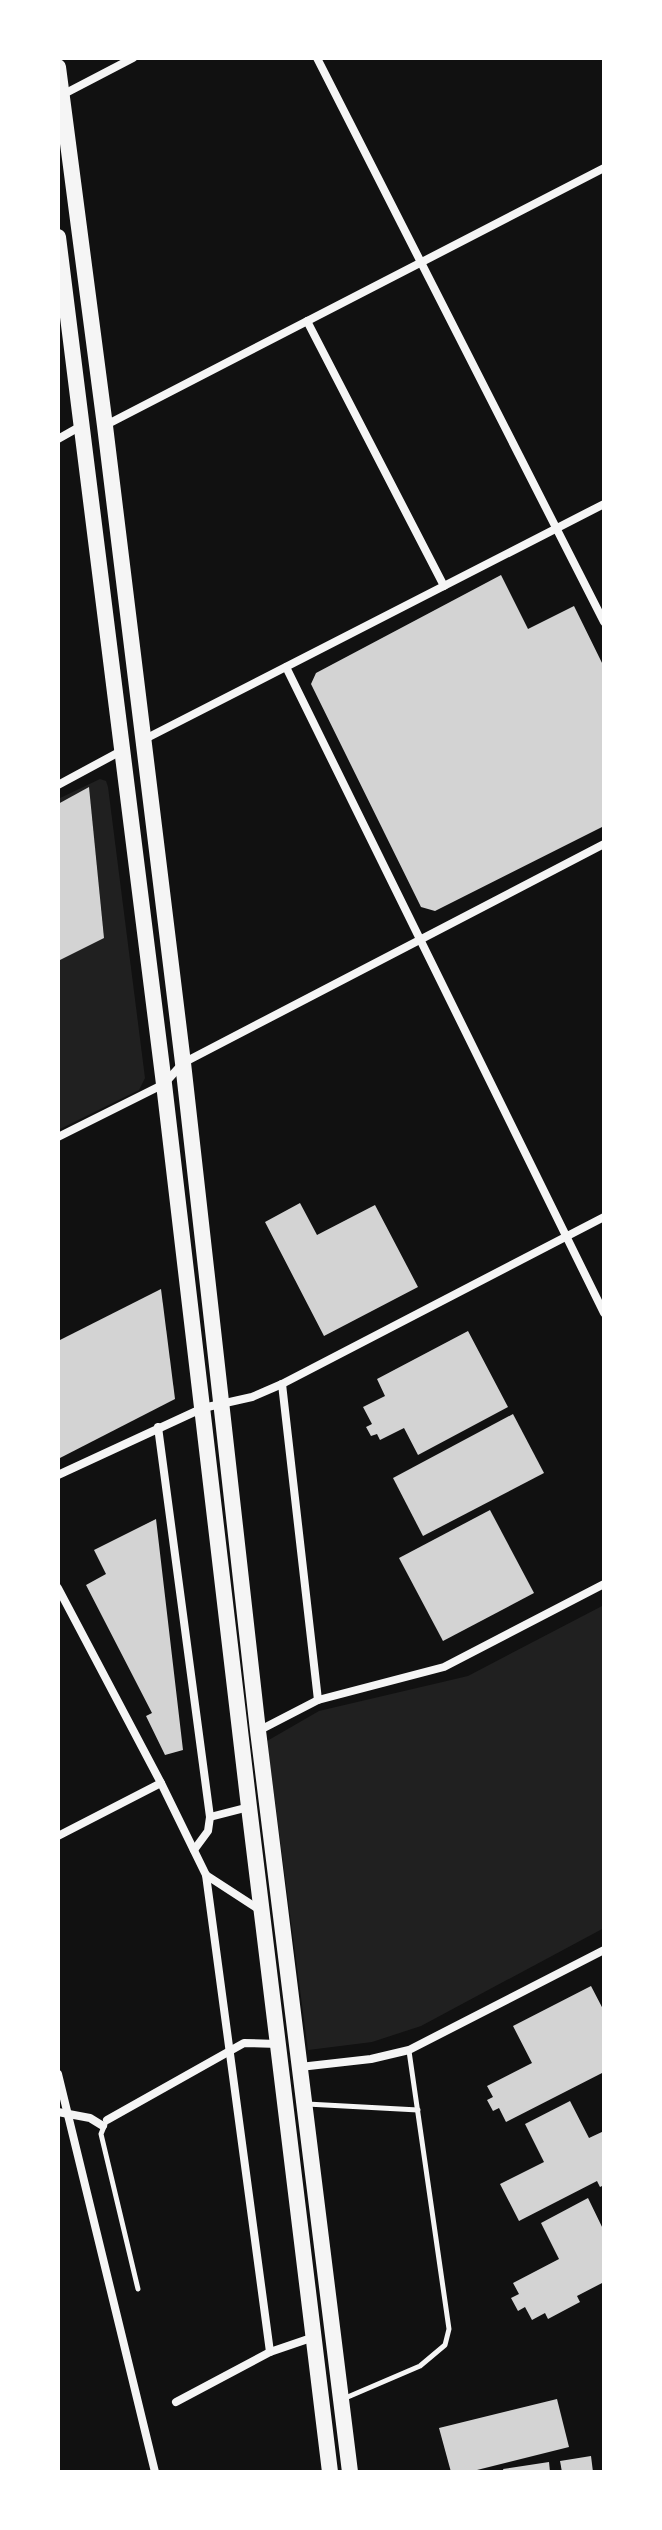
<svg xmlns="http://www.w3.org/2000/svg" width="662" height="2530" viewBox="0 0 662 2530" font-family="'Public Sans',sans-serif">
  <rect width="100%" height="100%" fill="#111"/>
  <g fill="#202020">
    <polygon points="100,779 106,781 108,787 145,1078 139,1090 58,1130 58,961 104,937 89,788 58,804 58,799"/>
    <polygon points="604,1605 604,1928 421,2026 372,2042 308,2050 267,1741 319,1711 468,1676"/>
  </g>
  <g fill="#d3d3d3">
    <polygon points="501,575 528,629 574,606 604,667 604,826 435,911 421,907 311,684 316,673"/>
    <polygon points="89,787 104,938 58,961 58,804"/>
    <polygon points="300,1203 317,1235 375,1205 418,1287 324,1336 265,1222"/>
    <polygon points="161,1289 175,1399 58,1459 58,1341"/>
    <polygon points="468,1331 508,1407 418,1455 404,1428 380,1440 377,1434 371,1436 366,1427 372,1424 363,1407 385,1396 377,1379"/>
    <polygon points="513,1414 544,1473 423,1536 393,1478"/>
    <polygon points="490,1510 534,1593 443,1641 399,1558"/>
    <polygon points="156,1519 183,1750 165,1755 146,1716 152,1713 86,1585 106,1574 94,1550"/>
    <polygon points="591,1986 604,2011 604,2072 506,2122 499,2108 493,2111 487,2100 493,2097 487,2086 532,2063 513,2026"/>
    <polygon points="570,2101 589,2138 604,2131 604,2185 600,2187 597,2181 519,2221 500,2184 544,2162 525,2124"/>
    <polygon points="588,2198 604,2231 604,2282 577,2296 580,2302 548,2319 545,2313 532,2320 525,2307 518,2311 511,2298 519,2294 513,2283 559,2259 541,2223"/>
    <polygon points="557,2399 569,2447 469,2472 451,2472 439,2428"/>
    <polygon points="591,2456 593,2472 562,2472 560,2461"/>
    <polygon points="549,2462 550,2472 504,2472 503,2469"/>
  </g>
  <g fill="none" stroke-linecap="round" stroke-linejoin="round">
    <g stroke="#f5f5f5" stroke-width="5">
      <polyline points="307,2104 418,2110"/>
      <polyline points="105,2124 101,2134 138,2289"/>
      <polyline points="343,2399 420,2366 445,2345 449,2329 409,2051"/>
    </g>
    <g stroke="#f5f5f5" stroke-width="8">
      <polyline points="317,58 604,622"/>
      <polyline points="62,95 133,58"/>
      <polyline points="307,321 444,586"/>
      <polyline points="106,425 604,168"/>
      <polyline points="58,439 81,426"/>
      <polyline points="286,667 604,1313"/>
      <polyline points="143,740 604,504"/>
      <polyline points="58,785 121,751"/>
      <polyline points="58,1137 164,1084 183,1063 604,844"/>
      <polyline points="282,1384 318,1700"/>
      <polyline points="158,1427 210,1817 208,1831 194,1850"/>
      <polyline points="58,1475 203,1408 252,1397 282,1384 604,1217"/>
      <polyline points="58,1588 161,1783 206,1875 260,1910"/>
      <polyline points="258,1731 318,1700 444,1667 604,1584"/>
      <polyline points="210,1817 249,1807"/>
      <polyline points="58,1836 161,1783"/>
      <polyline points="206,1875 270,2352"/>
      <polyline points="300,2067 371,2059 409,2050 604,1950"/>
      <polyline points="58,2074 155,2472"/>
      <polyline points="58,2112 90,2118 103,2126"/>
      <polyline points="107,2120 244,2043 278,2044"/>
      <polyline points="176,2402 270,2352 314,2337"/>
    </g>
    <g stroke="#f5f5f5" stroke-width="16">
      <polyline points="58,67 105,426 183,1063 258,1731 350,2472"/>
      <polyline points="58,237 164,1084 249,1807 330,2472"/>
    </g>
  </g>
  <rect width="662" height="2530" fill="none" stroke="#ffffff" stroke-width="120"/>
</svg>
